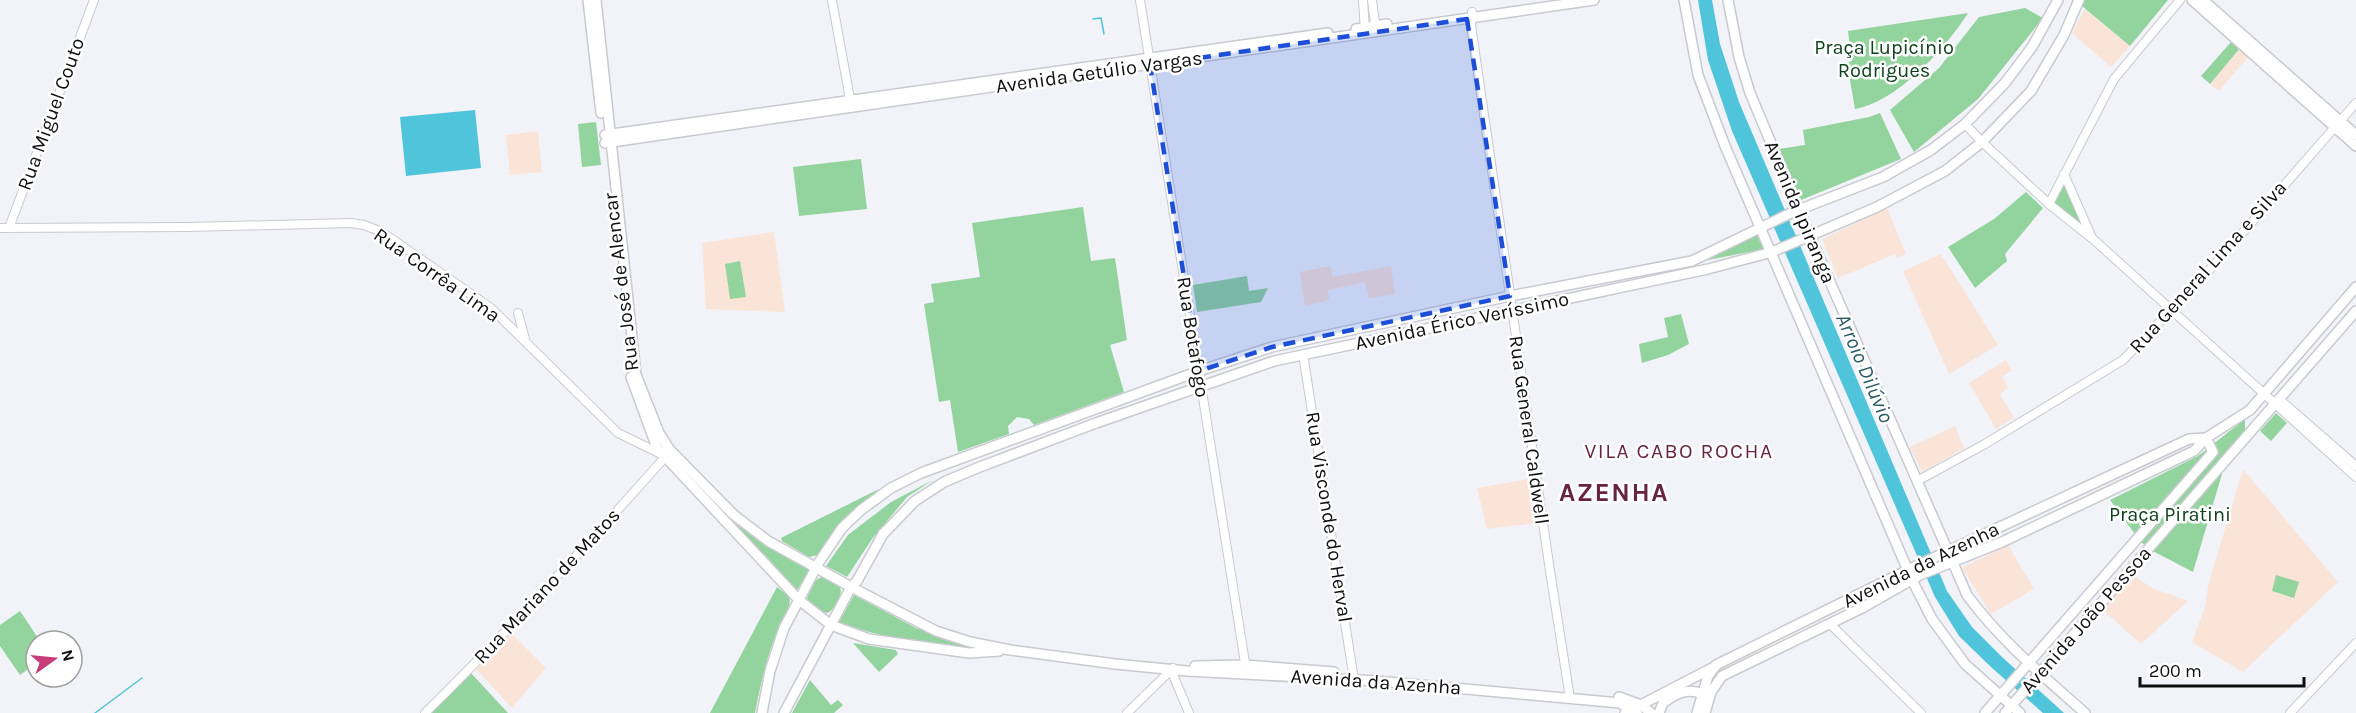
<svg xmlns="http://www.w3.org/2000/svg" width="2356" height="713" viewBox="0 0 2356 713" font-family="Karla,sans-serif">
  <rect width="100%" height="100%" fill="#f1f3f9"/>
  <g fill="#fae4d7">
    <polygon points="2085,9 2130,46 2111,67 2072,33"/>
    <polygon points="2240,48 2249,56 2219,91 2216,89 2210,84"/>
    <polygon points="538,131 542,172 510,175 506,135"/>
    <polygon points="1887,208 1906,254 1897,258 1895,254 1838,278 1822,239"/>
    <polygon points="774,232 785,312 706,309 702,243"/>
    <polygon points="1941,254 1998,345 1949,374 1903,271"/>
    <polygon points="1330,266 1333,277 1391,266 1395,294 1369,298 1365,282 1328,290 1329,300 1305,306 1300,272"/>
    <polygon points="2006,360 2012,370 2002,377 2008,388 2000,394 2014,418 1996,429 1969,383"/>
    <polygon points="1955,426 1964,448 1922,472 1910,447"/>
    <polygon points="2243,469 2338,582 2243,672 2192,642 2205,607 2208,586"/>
    <polygon points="1529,479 1535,523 1487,529 1477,488"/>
    <polygon points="2008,545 2034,589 1991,614 1962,568"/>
    <polygon points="2130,573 2152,588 2188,601 2141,644 2101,608"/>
    <polygon points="510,632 546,668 512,708 476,669"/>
  </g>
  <g fill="#93d39d">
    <polygon points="2085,0 2168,0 2130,46 2082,6"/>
    <polygon points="2025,8 2043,18 1978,99 1914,152 1890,110 1939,68 1979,17"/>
    <path d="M1968 13C1946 48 1897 102 1855 109L1847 63 1852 61 1848 31Z"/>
    <polygon points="2232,41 2240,48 2210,84 2201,76"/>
    <polygon points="1880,113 1901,159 1801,200 1779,149 1805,145 1803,130 1869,117"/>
    <polygon points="596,122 601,165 582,167 578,124"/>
    <polygon points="861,159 867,209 799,216 793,167"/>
    <polygon points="2063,181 2085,231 2054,202"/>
    <polygon points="2026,192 2043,208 2005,254 2007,261 1975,288 1948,247 1994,219"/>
    <polygon points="1083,207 1091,261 1115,258 1127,340 1110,345 1124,392 1034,425 1029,419 1017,417 1008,426 1009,434 958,452 950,400 939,402 924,304 934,302 931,284 980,277 972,223"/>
    <polygon points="1756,231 1764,249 1708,260"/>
    <polygon points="740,261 746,297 730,299 725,264"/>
    <polygon points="1247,276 1249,291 1268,288 1261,302 1197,312 1193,285"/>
    <polygon points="1681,314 1689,344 1668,355 1642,363 1639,344 1668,337 1664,318"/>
    <polygon points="2276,413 2287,423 2271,441 2260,431"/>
    <polygon points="2245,419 2245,432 2212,469 2222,474 2193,572 2149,549 2140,541 2110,500 2198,456"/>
    <polygon points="933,480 907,497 872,539 847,577 826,566 848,535 891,502"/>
    <polygon points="879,489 859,508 818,555 809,557 782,541 781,538"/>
    <polygon points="735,524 810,568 797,590 736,527"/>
    <polygon points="2276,575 2299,582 2294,598 2272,591"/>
    <path d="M821 577C836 581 847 586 837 602 834 607 832 610 828 613 820 612 809 605 807 598L815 581Z"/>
    <path d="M777 587 789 596C792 607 785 613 781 622 768 651 761 682 755 713H710Z"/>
    <path d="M854 595 916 628 971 646 966 647C919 642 884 639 839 622Z"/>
    <polygon points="20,611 40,641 36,641 36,663 20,675 0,646 0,625"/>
    <polygon points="853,643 896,650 898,654 879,672"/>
    <polygon points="470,672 508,713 430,713"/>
    <polygon points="810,680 831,705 838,700 843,705 834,713 792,713"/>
  </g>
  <g fill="#50c4db">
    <polygon points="1698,0 1712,0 1720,44 1739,102 1947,591 1972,627 2002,657 2064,713 2043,713 1992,668 1959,636 1935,597 1732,131 1708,60"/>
    <polygon points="475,110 481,168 406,176 400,117"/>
  </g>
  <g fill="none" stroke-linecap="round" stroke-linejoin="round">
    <g stroke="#50c4db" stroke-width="1.5">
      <polyline points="1093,19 1101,18 1104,34"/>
      <polyline points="95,713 142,678"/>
    </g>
    <g stroke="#c8cad0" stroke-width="10">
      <g id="tertiary">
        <polyline points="832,0 850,99"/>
        <polyline points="1140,0 1246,669"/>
        <polyline points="1363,0 1365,31"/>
        <polyline points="1372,0 1376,31"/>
        <polyline points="1472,12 1471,25 1550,571 1569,692"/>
        <polyline points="1965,124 1982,142 2049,204 2093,239 2356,477"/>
        <polyline points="2064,174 2092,238"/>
        <polyline points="2049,204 2114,79 2180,0"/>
        <polyline points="0,228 188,227 351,223 364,225 382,232 491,308 618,433 661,454"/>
        <polyline points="9,228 94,0"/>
        <polyline points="518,313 525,339"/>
        <polyline points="1303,354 1354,680"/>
        <polyline points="2279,399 2356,466"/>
        <polyline points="1917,481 1985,444 2123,360 2217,262 2356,103"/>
        <polyline points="1830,624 1921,713"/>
        <polyline points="1171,670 1189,713"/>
        <path d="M425 713C509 631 588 544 666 456"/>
        <polyline points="1127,713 1173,668"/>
        <polyline points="2290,713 2356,643"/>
      </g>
    </g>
    <g stroke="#c8cad0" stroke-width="12">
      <g id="secondary">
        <polyline points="588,0 601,113"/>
        <polyline points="596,0 636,375 659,433 669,449 734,515 768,541 851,587 936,631 970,642 1010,650 1115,664 1187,671 1377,681 1620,703 1637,713"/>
        <polyline points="1684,0 1698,75 1725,146 1912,580 1932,619 1965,664 2020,713"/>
        <path d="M1728 0 1739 57 1750 93 1810 236 1967 595C2000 640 2043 676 2085 713"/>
        <polyline points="2192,0 2356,146"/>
        <polyline points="2203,0 2356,135"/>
        <polyline points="1356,29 1387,24"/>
        <polyline points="605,135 1328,33"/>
        <polyline points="605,143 1594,0"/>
        <polyline points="631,377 657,448 799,600 831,625 869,639 969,653 999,651"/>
        <polyline points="1195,666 1245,665 1334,672"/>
        <polyline points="1619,697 1641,705 1651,713"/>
        <polyline points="762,713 770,671 784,628 819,562 842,528 861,510 891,488 921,473 1199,371 1272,347 1510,296 1692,261 1793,212 1883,177 1931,150 1965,124 2005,83 2032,47 2058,0"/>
        <polyline points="784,713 851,587 857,581 883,534 915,501 944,482 977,468 1096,423 1274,361 1708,269 1772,252 1877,207 1945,171 1982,142 2031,91 2064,35 2079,0"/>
        <polyline points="1625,713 1716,666"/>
        <path d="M1659 713 1663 703C1675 694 1688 687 1702 694"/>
      </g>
    </g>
    <g stroke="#c8cad0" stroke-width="12">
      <g id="primary">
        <polyline points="1697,713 1708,676 1716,665 1916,566 2118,472 2189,439 2206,438"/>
        <polyline points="1705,713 1711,692 1722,676 1862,608 1920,575 2002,542 2194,451 2206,438 2250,410 2356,287"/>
        <polyline points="1985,713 2213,452 2206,438"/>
        <polyline points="2005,713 2356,311"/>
      </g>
    </g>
    <use href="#tertiary" stroke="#fff" stroke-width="8"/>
    <use href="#secondary" stroke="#fff" stroke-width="9"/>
    <use href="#primary" stroke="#fff" stroke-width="9"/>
  </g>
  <path fill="#1d4ed8" fill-opacity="0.2" stroke="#1d4ed8" stroke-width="4.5" stroke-dasharray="12 8" stroke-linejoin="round" d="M1467 19 1510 296 1272 347 1199 371 1150 65Z"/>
  <g text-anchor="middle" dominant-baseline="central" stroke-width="5" stroke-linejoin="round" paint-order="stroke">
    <g font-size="20" fill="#0e421d" stroke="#fff">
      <text x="1884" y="47">Praça Lupicínio<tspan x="1884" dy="23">Rodrigues</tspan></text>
      <text x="2170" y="514">Praça Piratini</text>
    </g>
    <g font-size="20" fill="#0e0f11" stroke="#fff">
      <text transform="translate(1099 72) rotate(-8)">Avenida Getúlio Vargas</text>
      <text transform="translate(51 114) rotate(-70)">Rua Miguel Couto</text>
      <text transform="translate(1800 212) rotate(67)">Avenida Ipiranga</text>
      <text transform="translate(2208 267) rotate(-48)">Rua General Lima e Silva</text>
      <text transform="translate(437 275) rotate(35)">Rua Corrêa Lima</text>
      <text transform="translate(621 282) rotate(-97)">Rua José de Alencar</text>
      <text transform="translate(1462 321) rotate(-12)">Avenida Érico Veríssimo</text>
      <text transform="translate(1193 337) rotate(81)">Rua Botafogo</text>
      <text transform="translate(1529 430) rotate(82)">Rua General Caldwell</text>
      <text transform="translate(1329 517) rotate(81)">Rua Visconde do Herval</text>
      <text transform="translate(1921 565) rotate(-26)">Avenida da Azenha</text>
      <text transform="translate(547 586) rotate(-47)">Rua Mariano de Matos</text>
      <text transform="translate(2086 620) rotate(-49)">Avenida João Pessoa</text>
      <text transform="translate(1376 682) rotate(4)">Avenida da Azenha</text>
    </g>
    <g font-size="21" font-style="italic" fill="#2b5c66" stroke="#fff">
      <text transform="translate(1865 368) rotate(67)">Arroio Dilúvio</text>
    </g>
    <g font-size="21" letter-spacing="1.5" fill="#66243f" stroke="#fff">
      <text x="1679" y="451">VILA CABO ROCHA</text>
    </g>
    <g font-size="26" font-weight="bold" letter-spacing="1.5" fill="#66243f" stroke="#fff">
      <text x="1614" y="492">AZENHA</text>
    </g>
  </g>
  <g transform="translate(54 659) rotate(75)"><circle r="28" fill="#ffffff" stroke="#9f9fa0" stroke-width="1.5"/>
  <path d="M0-4.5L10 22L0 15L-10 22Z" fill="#c63d79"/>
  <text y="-9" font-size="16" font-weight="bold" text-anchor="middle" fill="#0e0f11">N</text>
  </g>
  <path d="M2140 677v9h164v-9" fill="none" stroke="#0e0f11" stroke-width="3"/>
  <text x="2149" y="677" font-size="18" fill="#0e0f11" stroke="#ffffff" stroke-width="4.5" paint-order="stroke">200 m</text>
</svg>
